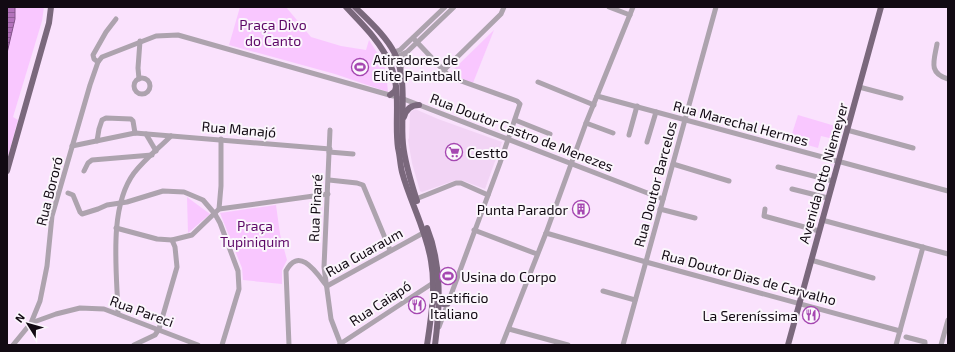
<svg xmlns="http://www.w3.org/2000/svg" width="955" height="352" viewBox="0 0 955 352" font-family="'Exo 2',sans-serif">
  <defs>
    <pattern id="water-rules" width="6" height="5" patternUnits="userSpaceOnUse"><rect width="6" height="5" fill="#b372bb"/><path d="M0 2.5h6" fill="none" stroke="#905c97"/></pattern>
  </defs>
  <rect width="100%" height="100%" fill="#fae2fd"/>
  <polygon fill="#f2d4f5" points="415,109 438,119 502,142 485,189 461,180 456,180 422,192 420,191 412,163 408,140 409,138 410,113 412,111"/>
  <g fill="#f9c7ff">
    <polygon points="15,7 44,7 42,21 13,117 18,120 7,160 7,53 15,19"/>
    <polygon points="240,7 286,7 311,37 341,46 366,50 369,40 383,62 386,72 388,92 335,74 229,45"/>
    <polygon points="494,30 473,83 455,77 450,73"/>
    <polygon points="798,115 842,128 838,140 821,136 818,148 790,140"/>
    <polygon points="187,197 210,214 188,233"/>
    <polygon points="276,205 280,234 287,260 282,270 282,284 243,280 242,268 220,213"/>
  </g>
  <polygon fill="url(#water-rules)" stroke="#835389" points="7,7 15,7 15,19 7,53"/>
  <g fill="none" stroke-linecap="round" stroke-linejoin="round">
    <g stroke="#ada3ae" stroke-width="5">
      <polyline points="609,7 630,15"/>
      <polyline points="413,38 450,77 517,101 520,104 500,163 439,327"/>
      <path d="M937 44C934 61 928 73 948 79"/>
      <polyline points="394,52 400,50 445,7"/>
      <polyline points="385,54 390,57 396,57 407,52 454,7"/>
      <polyline points="98,62 94,59 93,55 106,32 116,19"/>
      <polyline points="401,70 403,59 407,53"/>
      <polyline points="444,70 501,14 504,7"/>
      <circle cx="142" cy="86" r="8"/>
      <polyline points="139,79 138,68 140,41"/>
      <polyline points="538,82 594,105"/>
      <polyline points="859,87 901,98"/>
      <polyline points="597,96 948,191"/>
      <polyline points="401,98 663,199"/>
      <polyline points="515,120 550,134"/>
      <polyline points="586,123 613,133"/>
      <polyline points="330,130 324,267 331,319 341,345"/>
      <polyline points="847,130 913,148"/>
      <polyline points="146,134 156,151"/>
      <polyline points="629,135 637,106"/>
      <polyline points="97,141 99,129 102,120 106,118 131,119 133,121 135,133"/>
      <polyline points="647,142 656,112"/>
      <polyline points="72,146 135,133 330,149"/>
      <polyline points="329,152 353,154"/>
      <polyline points="673,164 729,181"/>
      <polyline points="778,167 833,181"/>
      <polyline points="84,171 88,163 92,160 152,155"/>
      <polyline points="329,180 357,183 363,185 390,250"/>
      <polyline points="792,189 828,198"/>
      <polyline points="68,193 73,195 80,212 82,214 98,209 107,205 127,202 163,191 184,192 203,200 215,214 220,223 238,271 239,289 222,345"/>
      <polyline points="416,199 456,183 461,183 488,195"/>
      <polyline points="219,209 328,194"/>
      <polyline points="660,209 695,218"/>
      <polyline points="765,209 764,216 819,231"/>
      <polyline points="822,220 948,254"/>
      <polyline points="116,228 157,239 172,240 192,235 219,209 221,186 221,139"/>
      <polyline points="474,230 537,254"/>
      <polyline points="546,233 646,262 900,331"/>
      <polyline points="811,260 873,278"/>
      <polyline points="327,286 425,232"/>
      <polyline points="603,291 635,300"/>
      <path d="M118 314C117 272 108 208 134 173 145 159 159 148 171 136"/>
      <polyline points="31,323 56,314 80,308 104,309 198,345"/>
      <polyline points="509,329 568,345"/>
      <polyline points="906,337 925,342 925,345"/>
      <polyline points="340,344 433,283"/>
      <polyline points="13,345 31,323 40,301 47,266 52,216 90,85 98,62 102,57 156,36 178,35 393,96"/>
      <polyline points="134,345 155,335 159,329 177,267 175,247 172,240"/>
      <path d="M289 345 286 271C299 246 316 272 326 285"/>
      <polyline points="502,345 546,233 586,123 633,7"/>
      <polyline points="623,345 716,7"/>
      <polyline points="896,345 923,247"/>
      <polyline points="941,345 948,320"/>
    </g>
    <g stroke="#7a687c" stroke-width="6">
      <path d="M346 7C362 24 381 42 390 64 402 91 394 120 398 148 400 156 400 164 402 172 410 202 426 229 431 261 436 288 431 318 427 345"/>
      <path d="M355 7C369 21 386 36 395 54 408 82 400 115 403 144 405 164 411 182 417 201"/>
      <polyline points="390,95 395,91 396,87"/>
      <path d="M404 117C406 110 411 105 419 105"/>
      <polyline points="7,171 49,23 51,7"/>
      <path d="M427 228C442 265 440 306 435 345"/>
      <polyline points="438,303 444,304 448,303"/>
      <polyline points="788,345 881,7"/>
    </g>
  </g>
  <defs>
    <g id="stadium-ring" transform="scale(0.9)"><circle r="9.5" fill="#fbf6fc" stroke="#a547b1" stroke-width="1.5"/><path d="M0-5a6.5 5 0 1 0 0 10a6.5 5 0 1 0 0-10ZM-3.5-1.8h7v3.6h-7Z" fill="#a547b1"/></g>
    <g id="supermarket-ring" transform="scale(0.9)"><circle r="9.5" fill="#fbf6fc" stroke="#a547b1" stroke-width="1.5"/><path d="M-6-5.5h2.5l.6 2H6L4.5 2H-2.5L-4.4-4H-6ZM-1.5 3.2a1.3 1.3 0 1 0 .1 0ZM3 3.2a1.3 1.3 0 1 0 .1 0Z" fill="#a547b1"/></g>
    <g id="building-ring" transform="scale(0.9)"><circle r="9.5" fill="#fbf6fc" stroke="#a547b1" stroke-width="1.5"/><path d="M-4-6H4V6H1V3H-1V6H-4ZM-2.5-4.3h1.7v1.8h-1.7ZM.8-4.3h1.7v1.8H.8ZM-2.5-1h1.7V.8h-1.7ZM.8-1h1.7V.8H.8Z" fill="#a547b1"/></g>
    <g id="restaurant-ring" transform="scale(0.9)"><circle r="9.5" fill="#fbf6fc" stroke="#a547b1" stroke-width="1.5"/><path d="M-5-6h1v4h1v-4h1v4h1v-4h1v5L-1.5 .5V6h-2V.5L-5-1ZM5-6V6H3V1.5H1.5Q1.5-4 5-6Z" fill="#a547b1"/></g>
  </defs>
  <g fill-rule="evenodd">
    <use href="#stadium-ring" x="360" y="67"/>
    <use href="#supermarket-ring" x="454" y="152"/>
    <use href="#building-ring" x="581" y="209"/>
    <use href="#stadium-ring" x="448" y="276"/>
    <use href="#restaurant-ring" x="417" y="305"/>
    <use href="#restaurant-ring" x="811" y="315"/>
  </g>
  <g text-anchor="middle" dominant-baseline="central" stroke-width="4" stroke-linejoin="round" paint-order="stroke">
    <g font-size="14" fill="#5d0867" stroke="#fbf6fc">
      <text x="273" y="24">Praça Divo<tspan x="273" dy="16">do Canto</tspan></text>
      <text x="255" y="225">Praça<tspan x="255" dy="16">Tupiniquim</tspan></text>
    </g>
    <g font-size="14" fill="#120a13" stroke="#fbf6fc" text-anchor="start">
      <text x="373" y="59">Atiradores de<tspan x="373" dy="16">Elite Paintball</tspan></text>
      <text x="467" y="152">Cestto</text>
      <text x="568" y="209" text-anchor="end">Punta Parador</text>
      <text x="461" y="276">Usina do Corpo</text>
      <text x="430" y="297">Pastificio<tspan x="430" dy="16">Italiano</tspan></text>
      <text x="798" y="315" text-anchor="end">La Sereníssima</text>
    </g>
    <g font-size="14" fill="#120a13" stroke="#fbf6fc">
      <text transform="translate(741 123) rotate(15)">Rua Marechal Hermes</text>
      <text transform="translate(239 129) rotate(5)">Rua Manajó</text>
      <text transform="translate(522 132) rotate(21)">Rua Doutor Castro de Menezes</text>
      <text transform="translate(823 173) rotate(-74)">Avenida Otto Niemeyer</text>
      <text transform="translate(655 184) rotate(-75)">Rua Doutor Barcelos</text>
      <text transform="translate(49 191) rotate(-76)">Rua Bororó</text>
      <text transform="translate(315 208) rotate(-87)">Rua Pinaré</text>
      <text transform="translate(364 252) rotate(-29)">Rua Guaraum</text>
      <text transform="translate(749 277) rotate(15)">Rua Doutor Dias de Carvalho</text>
      <text transform="translate(380 303) rotate(-33)">Rua Caiapó</text>
      <text transform="translate(142 311) rotate(20)">Rua Pareci</text>
    </g>
  </g>
  <rect width="955" height="352" fill="none" stroke="#120a13" stroke-width="16"/>
  <g transform="translate(28 324) rotate(307)" stroke="#fbf6fc" stroke-width="3" paint-order="stroke">
  <path d="M0-3L7 15L0 10L-7 15Z" fill="#120a13"/>
  <text y="-6" font-size="11" font-weight="bold" text-anchor="middle" fill="#120a13">N</text>
  </g>
</svg>
